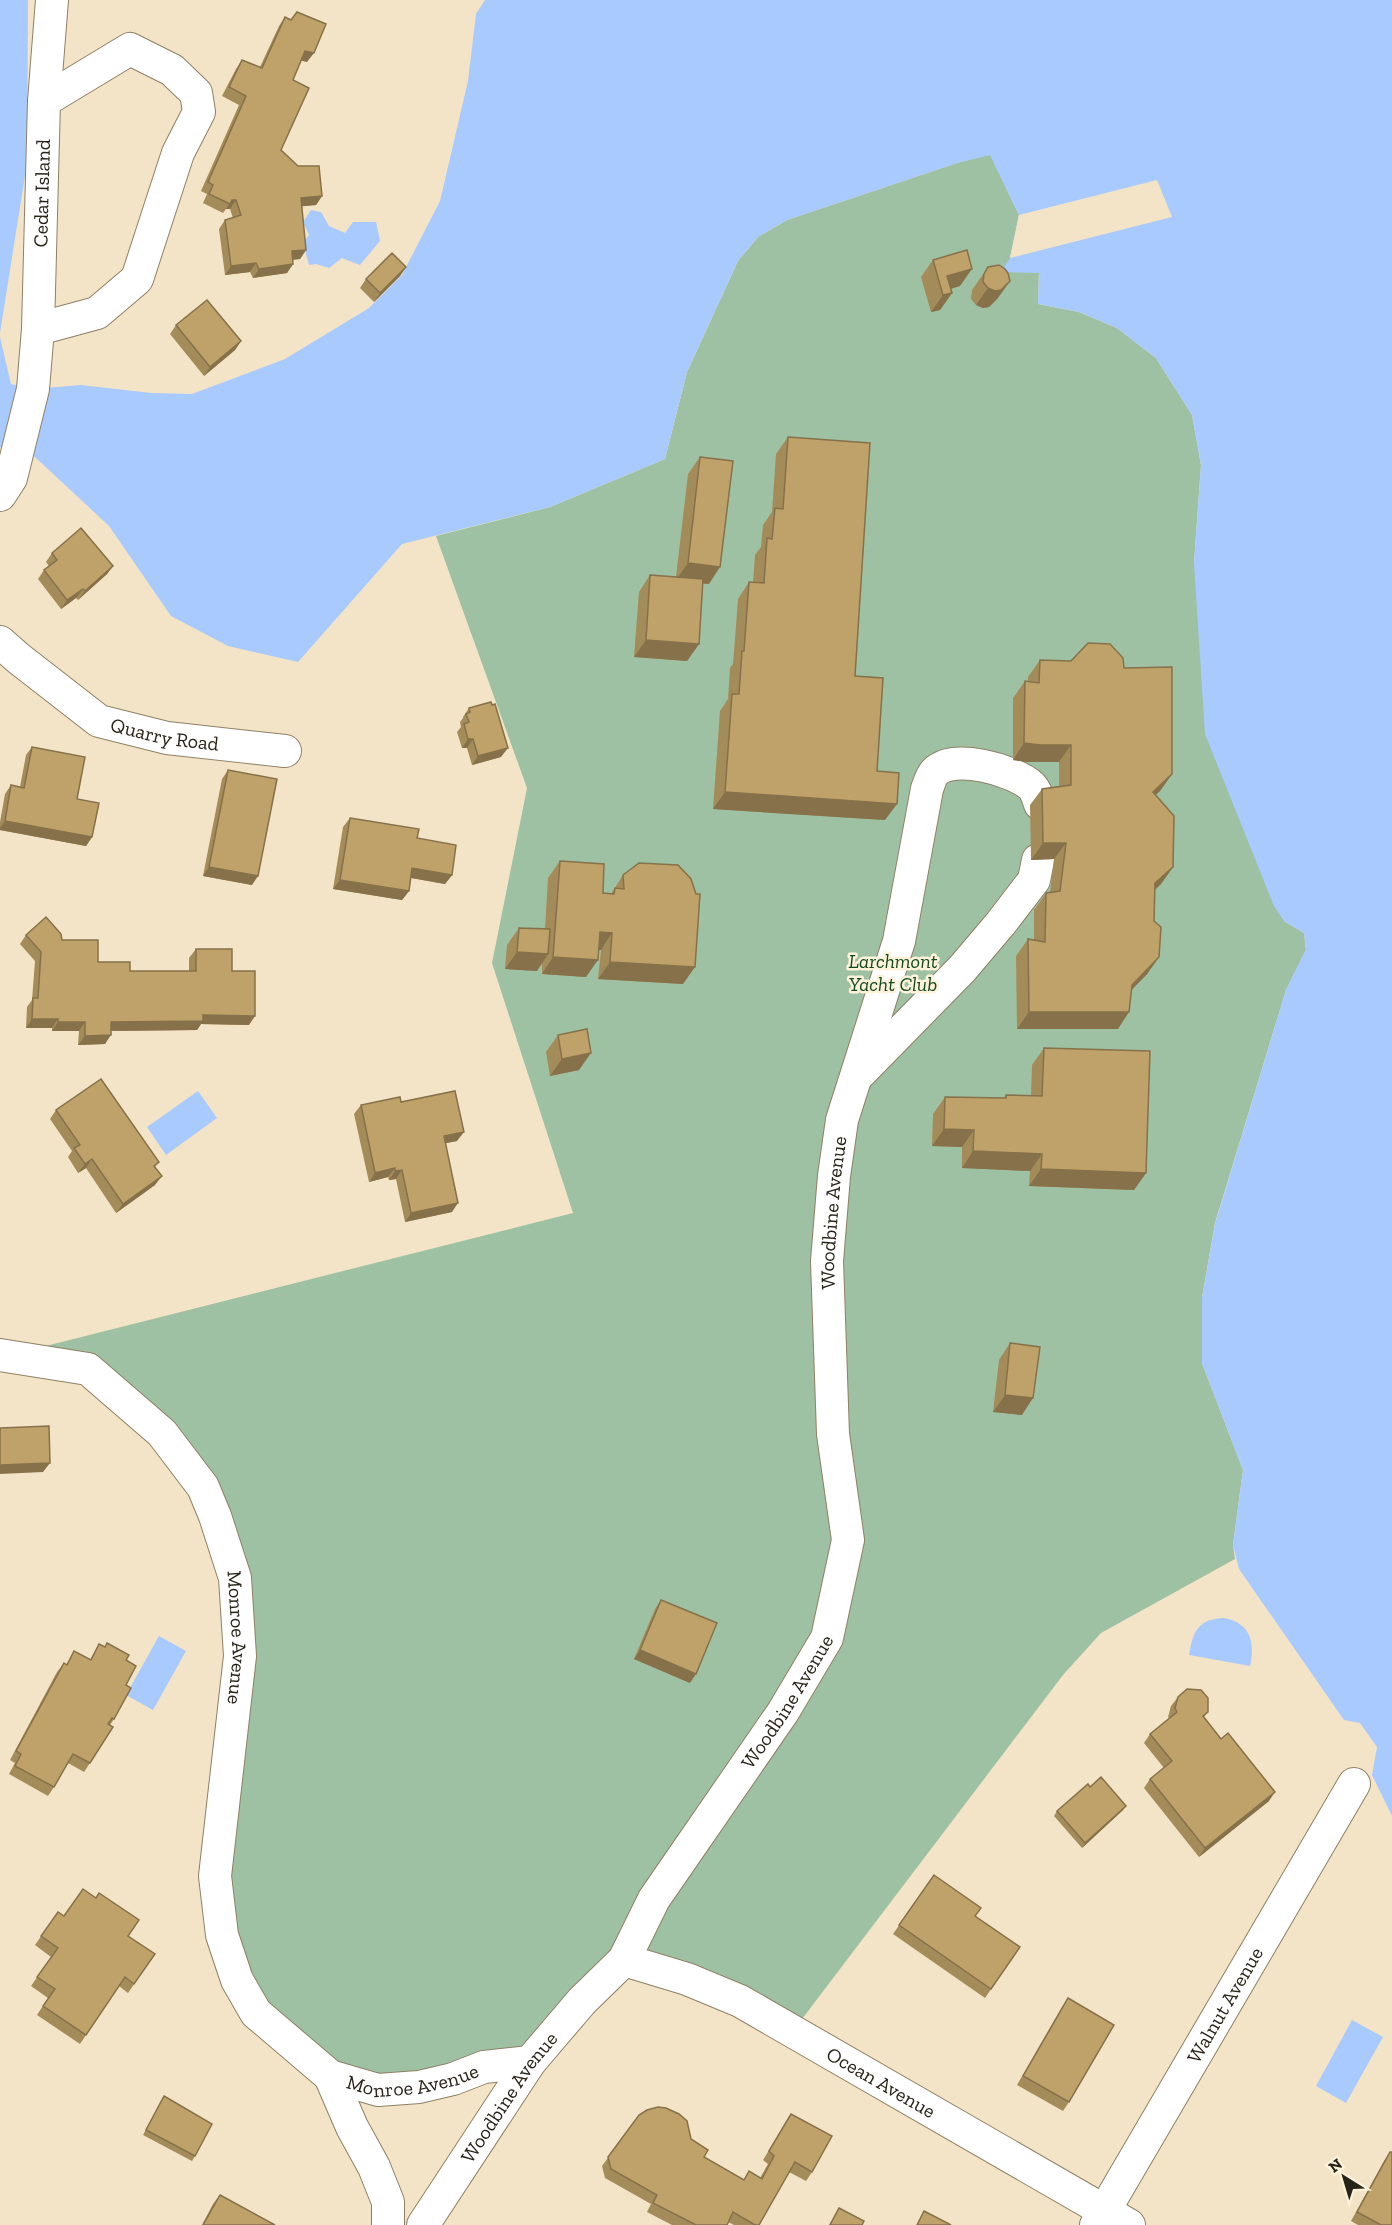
<svg xmlns="http://www.w3.org/2000/svg" width="1392" height="2225" viewBox="0 0 1392 2225" font-family="'Zilla Slab',serif">
  <rect width="100%" height="100%" fill="#f3e4c7"/>
  <polygon fill="#9fc1a3" points="990,154 1019,215 1010,258 1039,273 1038,304 1079,312 1117,328 1156,358 1192,415 1201,465 1194,563 1284,921 1304,933 1306,950 1286,990 1215,1223 1202,1298 1202,1363 1243,1470 1233,1545 1235,1559 1101,1633 1063,1675 796,2027 622,1957 528,2057 421,2083 335,2074 243,1982 222,1874 244,1675 210,1490 94,1367 14,1354 573,1213 492,963 527,788 436,536 550,507 665,459 687,372 738,261 758,237 787,220 957,163"/>
  <g fill="#a9caff">
    <polygon points="0,0 28,0 27,163 0,333"/>
    <polygon points="485,0 1392,0 1392,1816 1372,1775 1377,1747 1360,1723 1344,1720 1239,1569 1233,1545 1243,1470 1202,1363 1202,1298 1215,1224 1286,990 1306,949 1304,933 1284,921 1274,906 1205,734 1194,563 1201,465 1192,415 1156,358 1117,328 1079,312 1038,304 1039,273 1001,272 1010,258 1019,215 990,155 957,163 787,220 758,237 738,261 687,372 665,459 550,507 402,544 298,662 228,646 171,616 109,526 35,457 0,447 0,337 11,384 33,389 81,385 151,393 192,394 285,359 369,308 402,275 440,201 468,81 476,14"/>
    <polygon points="311,210 321,212 329,226 345,233 353,222 376,222 380,241 360,265 342,258 329,268 316,264 309,265 303,243 309,235 303,222"/>
    <polygon points="198,1091 217,1118 166,1155 147,1127"/>
    <path d="M1224 1618C1251 1623 1255 1643 1250 1666L1189 1655C1193 1631 1198 1619 1224 1618Z"/>
    <polygon points="159,1636 186,1651 153,1710 126,1695"/>
    <polygon points="1352,2020 1383,2037 1346,2103 1316,2086"/>
  </g>
  <polygon fill="#f3e4c7" points="1157,180 1172,217 1010,258 1019,215"/>
  <g fill="none" stroke-linecap="round" stroke-linejoin="round">
    <g stroke="#8e8066" stroke-width="34">
      <g id="minor">
        <polyline points="38,329 97,313 137,279 178,153 199,112 196,93 172,70 130,49 44,101"/>
        <path id="s1" d="M0 495 11 478 33 389 38 329 44 101 52 0"/>
        <path id="s2" d="M0 642 18 658 99 721 167 738 285 751"/>
        <polyline points="860,1073 962,969 1001,923 1034,880 1038,860"/>
        <path id="s3" d="M0 1355 88 1369 162 1433 203 1487 215 1516 235 1578 240 1656 215 1876 222 1935 237 1980 256 2013 330 2076 378 2090 419 2087 453 2079 484 2067 530 2062"/>
        <path id="s4" d="M624 1960 687 1979 740 2001 1129 2225"/>
        <polyline points="330,2076 352,2127 374,2167 388,2202 388,2225"/>
        <path id="s5" d="M423 2225 530 2062 582 2001 624 1960 654 1899 783 1712 827 1638 848 1540 833 1434 827 1261 834 1176 842 1120 899 941 927 789C929 784 931 776 935 772 954 753 1011 770 1029 784 1035 788 1038 798 1040 804"/>
        <path id="s6" d="M1096 2225 1354 1784"/>
      </g>
    </g>
    <use href="#minor" stroke="#fff" stroke-width="32"/>
  </g>
  <g fill="#a48b5a">
    <polygon points="285,17 307,62 301,60 293,80 281,150 322,196 316,205 302,206 306,250 300,259 293,260 293,264 287,273 253,278 250,272 225,275 219,229 225,220 233,218 230,209 226,209 223,213 203,203 207,194 201,191 239,105 222,96 236,69 242,60 260,67 279,26"/>
    <polygon points="933,260 960,286 951,289 952,293 940,310 931,312 921,277"/>
    <polygon points="406,267 400,276 374,302 360,288 366,279"/>
    <polygon points="988,267 998,298 989,307 983,308 976,305 971,299 972,290"/>
    <polygon points="176,325 241,341 235,350 204,376 170,334"/>
    <polygon points="788,437 855,676 877,771 885,820 713,809 720,711 728,699 730,668 733,664 738,599 749,582 753,582 755,555 761,547 763,525 772,512 776,454"/>
    <polygon points="700,457 709,584 703,584 699,644 687,661 634,657 639,592 650,575 676,577 688,474"/>
    <polygon points="52,553 113,566 107,574 78,600 76,598 61,609 38,579 44,570 49,566 46,562"/>
    <polygon points="1040,660 1124,668 1172,774 1160,791 1155,795 1173,867 1161,884 1155,890 1154,921 1159,957 1147,974 1131,990 1118,1029 1017,1029 1016,956 1028,939 1034,940 1034,910 1046,893 1050,893 1054,859 1031,860 1030,805 1042,789 1059,786 1059,762 1028,762 1013,760 1013,698 1025,681 1028,682 1028,677"/>
    <polygon points="469,708 501,757 472,765 467,748 462,748 457,732 461,727 460,722 463,718 463,717"/>
    <polygon points="32,747 77,799 92,837 86,846 0,830 0,822 5,794 11,785 20,787 26,755"/>
    <polygon points="228,770 252,885 203,876 222,779"/>
    <polygon points="350,818 417,838 452,875 445,884 411,878 409,891 402,900 333,889 343,827"/>
    <polygon points="560,861 603,893 611,894 623,875 683,984 598,979 601,950 599,950 586,977 542,974 542,962 537,971 505,969 507,945 519,928 545,929 548,878"/>
    <polygon points="26,935 62,940 98,962 130,971 189,971 189,958 196,949 232,971 249,1025 201,1024 197,1030 111,1031 105,1044 78,1045 79,1031 52,1031 52,1028 26,1028 27,1007 32,1000 35,961 20,944"/>
    <polygon points="558,1035 579,1070 550,1076 546,1052"/>
    <polygon points="1044,1048 1146,1173 1134,1190 1029,1186 1030,1171 962,1168 962,1147 932,1146 933,1114 945,1097 1004,1098 1006,1095 1031,1096 1032,1065"/>
    <polygon points="401,1102 457,1141 445,1143 452,1212 405,1222 396,1179 389,1180 388,1177 369,1182 354,1114 361,1105"/>
    <polygon points="56,1110 159,1162 155,1167 155,1185 116,1213 86,1168 78,1173 68,1157 72,1151 50,1119"/>
    <polygon points="1010,1343 1022,1415 993,1412 999,1360"/>
    <polygon points="661,1600 690,1683 634,1659 655,1609"/>
    <polygon points="99,1644 126,1660 126,1685 114,1719 110,1725 90,1763 84,1772 68,1763 54,1787 48,1796 9,1774 15,1763 10,1760 57,1672 64,1663 66,1665 74,1651 90,1660"/>
    <polygon points="1178,1697 1208,1712 1204,1717 1269,1801 1199,1857 1144,1788 1150,1779 1164,1768 1144,1743 1150,1734 1169,1718 1168,1717 1171,1706"/>
    <polygon points="1090,1787 1123,1810 1082,1848 1054,1816 1057,1811"/>
    <polygon points="934,1875 975,1916 1020,1947 985,1998 893,1934"/>
    <polygon points="58,1912 64,1916 128,1936 155,1954 128,1993 119,1986 80,2044 37,2015 48,1998 31,1986 51,1957 35,1945"/>
    <polygon points="1068,1998 1069,2102 1063,2111 1017,2085 1062,2007"/>
    <polygon points="164,2096 195,2156 192,2161 143,2135"/>
    <polygon points="791,2114 812,2172 806,2181 789,2172 759,2225 734,2225 728,2222 727,2225 672,2225 647,2212 651,2204 605,2178 602,2166 639,2115 691,2139 704,2157 743,2180 760,2178 768,2164 763,2160"/>
    <polygon points="1390,2152 1392,2225 1358,2225 1351,2221 1384,2161"/>
    <polygon points="220,2195 275,2225 202,2225 213,2204"/>
    <polygon points="839,2208 862,2225 829,2225"/>
  </g>
  <g fill="#86714a">
    <polygon points="305,51 314,53 307,62 299,60"/>
    <polygon points="322,196 316,205 295,207 301,198"/>
    <polygon points="232,200 236,200 230,209 226,209"/>
    <polygon points="306,250 300,259 285,260 292,251"/>
    <polygon points="256,263 250,272 225,275 231,266"/>
    <polygon points="293,264 287,273 253,278 259,269"/>
    <polygon points="406,267 400,276 374,302 380,293"/>
    <polygon points="972,269 960,286 942,291 947,276"/>
    <polygon points="1010,281 998,298 989,307 983,308 976,305 988,288"/>
    <polygon points="952,293 940,310 931,312 943,295"/>
    <polygon points="241,341 235,350 204,376 210,367"/>
    <polygon points="688,563 720,567 709,584 676,580"/>
    <polygon points="113,566 107,574 78,600 85,591"/>
    <polygon points="83,589 76,598 61,609 67,600"/>
    <polygon points="646,640 699,644 687,661 634,657"/>
    <polygon points="468,739 473,739 467,748 462,748"/>
    <polygon points="1024,743 1071,745 1059,762 1028,762 1013,760"/>
    <polygon points="508,748 501,757 472,765 478,756"/>
    <polygon points="1172,774 1160,791 1141,809 1153,792"/>
    <polygon points="725,792 897,804 885,820 713,809"/>
    <polygon points="5,821 92,837 86,846 0,830 0,828"/>
    <polygon points="1043,843 1066,843 1054,859 1031,860"/>
    <polygon points="209,867 258,876 252,885 203,876"/>
    <polygon points="1173,867 1161,884 1143,900 1155,883"/>
    <polygon points="412,868 452,875 445,884 406,877"/>
    <polygon points="340,880 409,891 402,900 333,889"/>
    <polygon points="600,932 612,933 601,950 588,949"/>
    <polygon points="517,952 548,954 537,971 505,969"/>
    <polygon points="553,957 598,960 586,977 542,974"/>
    <polygon points="1159,957 1147,974 1120,1002 1132,985"/>
    <polygon points="610,962 695,967 683,984 598,979"/>
    <polygon points="1029,1012 1129,1012 1118,1029 1017,1029"/>
    <polygon points="203,1015 255,1016 249,1025 201,1024 197,1030 104,1031 111,1022"/>
    <polygon points="32,1019 58,1019 52,1028 26,1028"/>
    <polygon points="58,1022 85,1022 79,1031 52,1031"/>
    <polygon points="111,1035 105,1044 78,1045 85,1036"/>
    <polygon points="591,1053 579,1070 550,1076 562,1059"/>
    <polygon points="944,1129 974,1130 962,1147 932,1146"/>
    <polygon points="464,1132 457,1141 437,1145 444,1136"/>
    <polygon points="973,1151 1042,1154 1030,1171 962,1168"/>
    <polygon points="92,1159 86,1168 78,1173 85,1164"/>
    <polygon points="395,1168 388,1177 369,1182 375,1173"/>
    <polygon points="1041,1169 1146,1173 1134,1190 1029,1186"/>
    <polygon points="402,1170 396,1179 389,1180 395,1171"/>
    <polygon points="162,1176 155,1185 116,1213 123,1204"/>
    <polygon points="458,1203 452,1212 405,1222 411,1213"/>
    <polygon points="1005,1395 1033,1398 1022,1415 993,1412"/>
    <polygon points="50,1463 43,1472 0,1474 0,1465"/>
    <polygon points="640,1650 696,1674 690,1683 634,1659"/>
    <polygon points="1275,1792 1269,1801 1199,1857 1205,1848"/>
    <polygon points="1126,1806 1123,1810 1082,1848 1085,1843"/>
  </g>
  <g fill="#bfa269" stroke="#86714a" stroke-width="1.5">
    <polygon points="297,12 326,24 314,53 305,51 293,80 309,88 281,150 298,166 319,166 322,196 301,198 306,250 292,251 293,264 259,269 256,263 231,266 225,220 241,215 236,200 232,200 230,204 209,194 213,185 208,182 246,96 229,87 242,60 262,68 285,17 291,20"/>
    <polygon points="967,250 972,269 947,276 952,293 943,295 933,260"/>
    <polygon points="392,253 406,267 380,293 366,279"/>
    <polygon points="999,265 1005,269 1008,273 1010,281 1001,290 995,291 988,288 983,282 984,274 988,267"/>
    <polygon points="207,300 241,341 210,367 176,325"/>
    <polygon points="788,437 870,443 855,676 883,678 877,771 899,773 897,804 725,792 732,694 739,694 742,651 744,651 749,582 764,583 767,538 772,539 775,508 783,509"/>
    <polygon points="700,457 733,461 720,567 688,563"/>
    <polygon points="81,528 113,566 85,591 83,589 67,600 44,570 57,560 52,553"/>
    <polygon points="650,575 703,579 699,644 646,640"/>
    <polygon points="1088,643 1110,644 1123,658 1124,668 1172,667 1172,774 1153,792 1174,816 1173,867 1155,883 1154,921 1161,927 1159,957 1132,985 1129,1012 1029,1012 1028,939 1045,942 1046,893 1060,891 1066,843 1043,843 1042,789 1071,785 1071,745 1040,745 1024,743 1025,681 1039,683 1040,660 1071,661"/>
    <polygon points="491,702 492,705 495,704 508,748 478,756 473,739 468,739 464,724 469,722 466,714 470,712 469,708"/>
    <polygon points="32,747 85,757 77,799 99,803 92,837 5,821 11,785 24,788"/>
    <polygon points="228,770 277,779 258,876 209,867"/>
    <polygon points="350,818 419,829 417,838 456,845 452,875 412,868 409,891 340,880"/>
    <polygon points="560,861 604,864 603,893 614,894 615,888 624,889 623,875 639,863 678,865 691,879 696,894 700,894 695,967 610,962 612,933 600,932 598,960 553,957"/>
    <polygon points="46,917 61,934 62,940 98,940 98,962 130,962 130,971 196,971 196,949 232,949 232,971 255,971 255,1016 203,1015 203,1021 111,1022 111,1035 85,1036 85,1022 58,1022 58,1019 32,1019 33,998 38,998 41,952 26,935"/>
    <polygon points="519,928 550,929 548,954 517,952"/>
    <polygon points="587,1029 591,1053 562,1059 558,1035"/>
    <polygon points="1044,1048 1150,1051 1146,1173 1041,1169 1042,1154 973,1151 974,1130 944,1129 945,1097 1006,1098 1006,1095 1042,1096"/>
    <polygon points="101,1079 159,1162 154,1166 162,1176 123,1204 92,1159 85,1164 74,1148 80,1145 56,1110"/>
    <polygon points="455,1091 464,1132 444,1136 458,1203 411,1213 402,1170 395,1171 395,1168 375,1173 361,1105 400,1097 401,1102"/>
    <polygon points="1010,1343 1040,1347 1033,1398 1005,1395"/>
    <polygon points="49,1426 50,1463 0,1465 0,1428"/>
    <polygon points="661,1600 717,1623 696,1674 640,1650"/>
    <polygon points="107,1643 129,1655 126,1660 136,1666 126,1685 131,1688 114,1719 112,1718 108,1724 113,1727 90,1763 73,1754 54,1787 15,1766 21,1754 16,1751 64,1663 67,1665 74,1651 91,1660 99,1644 105,1647"/>
    <polygon points="1187,1689 1201,1690 1208,1698 1208,1712 1203,1716 1221,1739 1228,1733 1275,1792 1205,1848 1150,1779 1172,1761 1150,1734 1177,1712 1175,1708 1178,1697"/>
    <polygon points="1101,1777 1126,1806 1085,1843 1057,1811 1088,1784 1090,1787"/>
    <polygon points="934,1875 981,1908 975,1916 1020,1947 991,1989 899,1925"/>
    <polygon points="83,1889 96,1898 99,1893 139,1920 128,1936 155,1954 134,1984 125,1977 86,2035 43,2006 55,1989 37,1977 58,1948 41,1936 58,1912 64,1916"/>
    <polygon points="1068,1998 1114,2025 1069,2102 1023,2076"/>
    <polygon points="164,2096 212,2124 195,2156 146,2130"/>
    <polygon points="658,2107 666,2108 679,2114 687,2121 691,2139 708,2150 704,2157 744,2180 749,2171 762,2179 774,2156 769,2151 791,2114 832,2136 812,2172 795,2162 759,2225 755,2225 733,2212 727,2225 696,2225 653,2203 657,2195 611,2169 608,2157 639,2115 647,2110"/>
    <polygon points="1390,2152 1392,2152 1392,2225 1381,2225 1357,2212"/>
    <polygon points="220,2195 275,2225 203,2225"/>
    <polygon points="839,2208 864,2221 862,2225 830,2225"/>
    <polygon points="924,2211 951,2225 917,2225"/>
  </g>
  <g text-anchor="middle" dominant-baseline="central" stroke-width="5" stroke-linejoin="round" paint-order="stroke">
    <g font-size="20" fill="#282318" stroke="#fef2da">
      <text stroke="none"><textPath href="#s1" startOffset="308">Cedar Island</textPath></text>
      <text stroke="none"><textPath href="#s2" startOffset="194">Quarry Road</textPath></text>
      <text stroke="none"><textPath href="#s5" startOffset="1144">Woodbine Avenue</textPath></text>
      <text stroke="none"><textPath href="#s3" startOffset="411">Monroe Avenue</textPath></text>
      <text stroke="none"><textPath href="#s5" startOffset="640">Woodbine Avenue</textPath></text>
      <text stroke="none"><textPath href="#s6" startOffset="255">Walnut Avenue</textPath></text>
      <text stroke="none"><textPath href="#s3" startOffset="978">Monroe Avenue</textPath></text>
      <text stroke="none"><textPath href="#s4" startOffset="286">Ocean Avenue</textPath></text>
      <text stroke="none"><textPath href="#s5" startOffset="154">Woodbine Avenue</textPath></text>
    </g>
    <g font-size="20" font-style="italic" fill="#114a20" stroke="#fef2da">
      <text x="893" y="961">Larchmont<tspan x="893" dy="23">Yacht Club</tspan></text>
    </g>
  </g>
  <g transform="translate(1344 2177) rotate(323)" stroke="#fef2da" stroke-width="4.5" paint-order="stroke">
  <path d="M0-4.5L10 22L0 15L-10 22Z" fill="#282318"/>
  <text y="-9" font-size="16" font-weight="bold" text-anchor="middle" fill="#282318">N</text>
  </g>
</svg>
